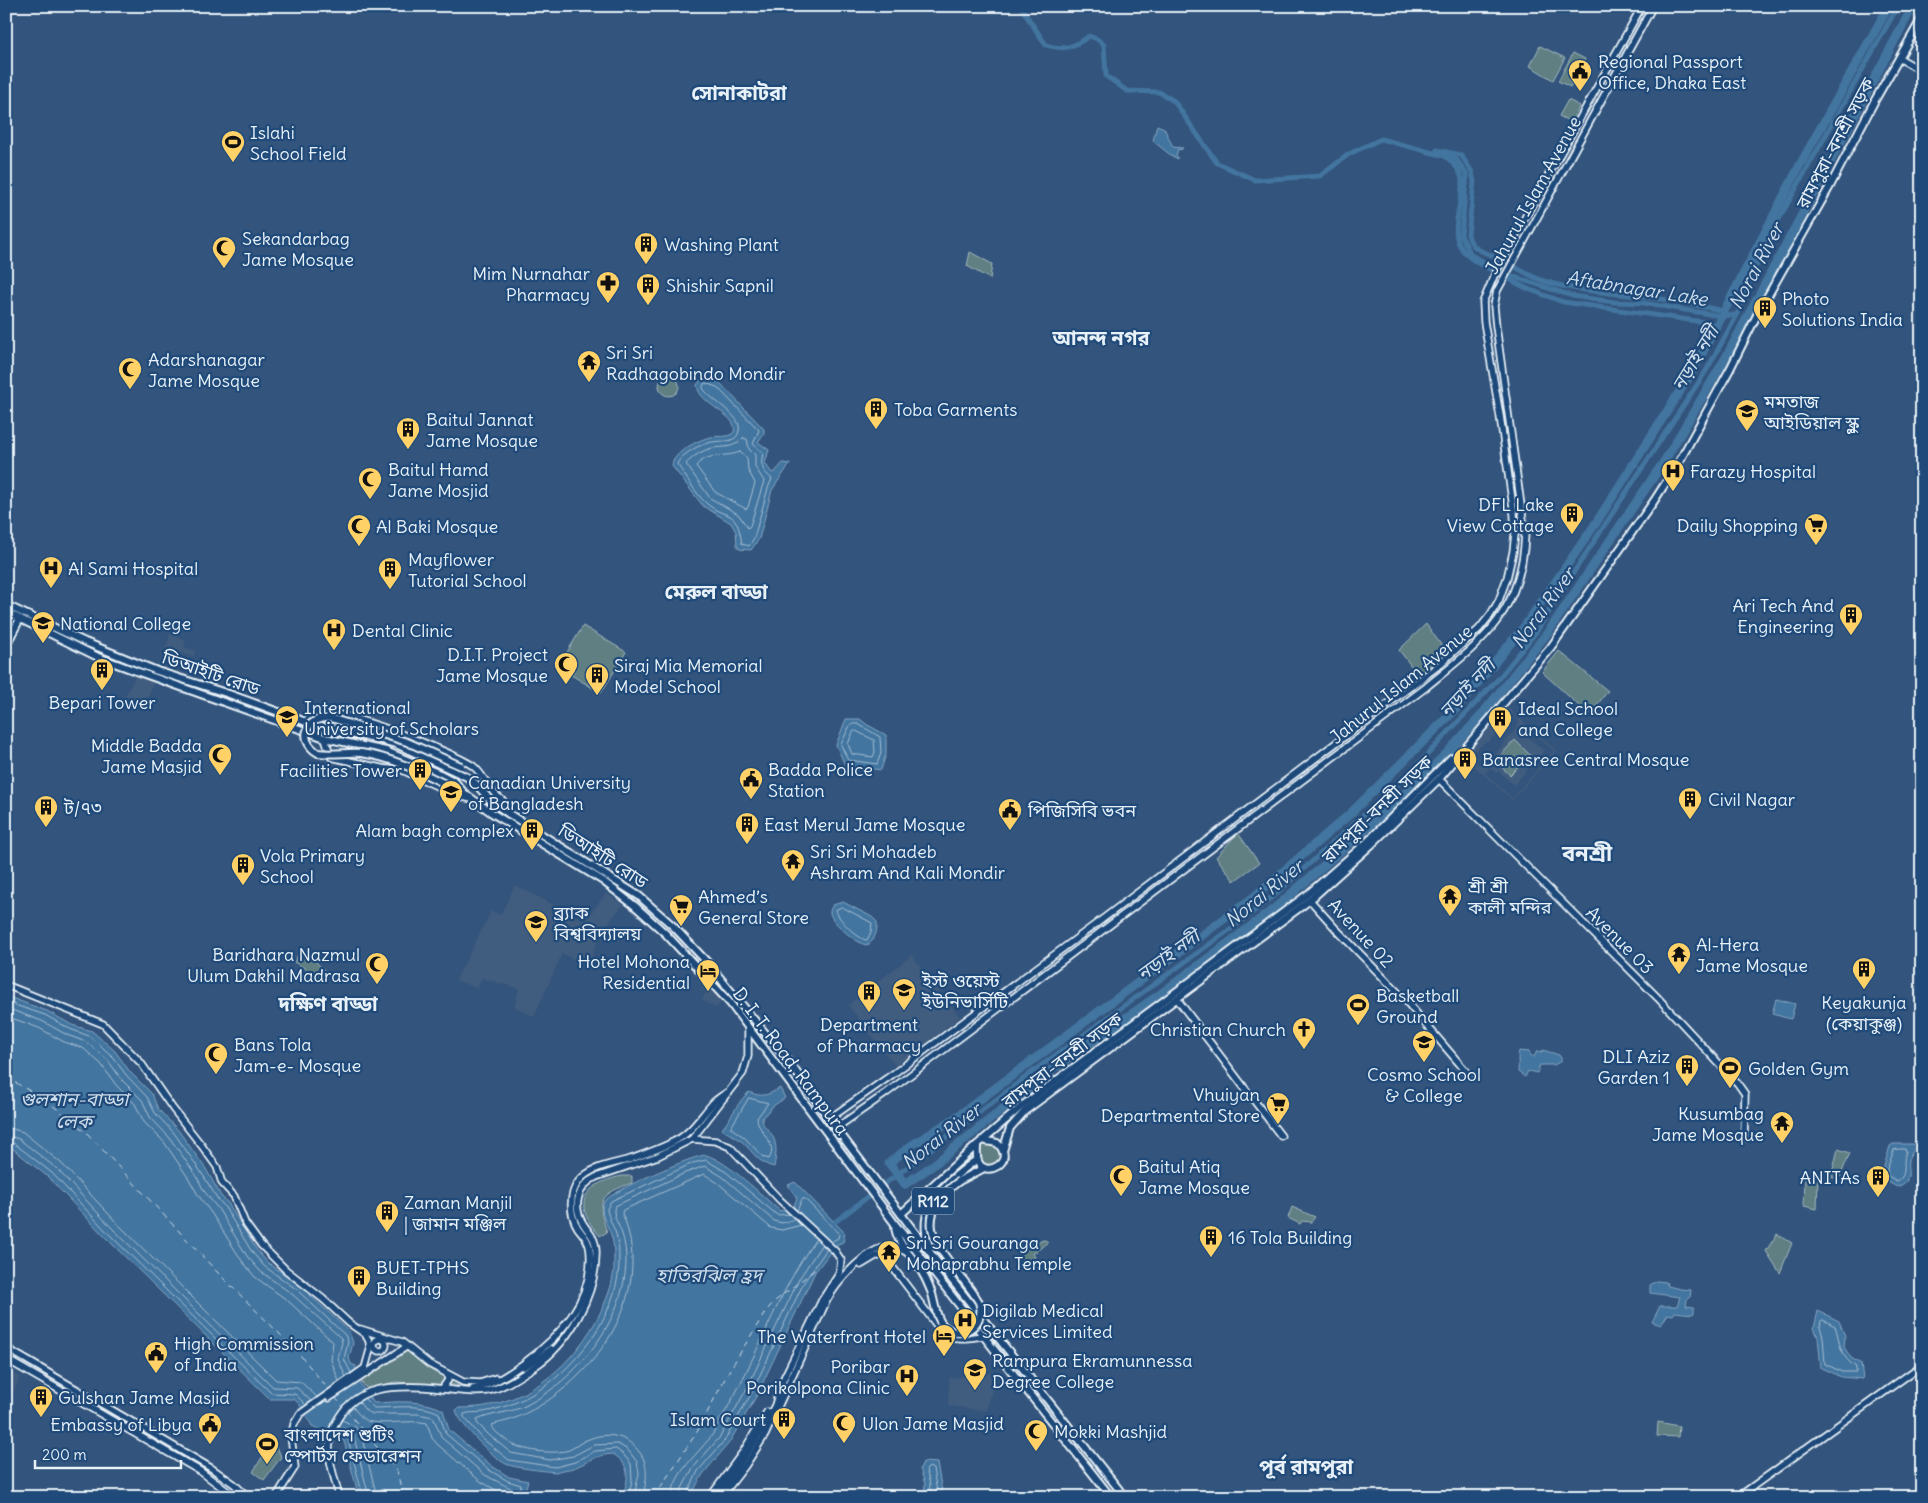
<svg xmlns="http://www.w3.org/2000/svg" width="1928" height="1503" viewBox="0 0 1928 1503" font-family="Delius,'Noto Sans Bengali',sans-serif">
  <rect width="100%" height="100%" fill="#33547c"/>
  <filter id="ink" filterUnits="userSpaceOnUse"><feTurbulence type="fractalNoise" baseFrequency=".02" numOctaves="2"/><feDisplacementMap in="SourceGraphic" scale="10" xChannelSelector="R" yChannelSelector="G"/><feConvolveMatrix kernelMatrix="1 2 1 2 8 2 1 2 1" color-interpolation-filters="sRGB"/></filter>
  <g filter="url(#ink)">
    <g fill="#415c7e" fill-rule="evenodd">
      <polygon points="170,633 186,640 184,647 196,651 193,657 166,649"/>
      <polygon points="136,675 154,682 145,705 125,696"/>
      <path d="M1508 708 1557 751 1512 800 1464 757ZM1512 713 1519 720 1518 726 1493 757 1491 756 1484 764H1478L1471 758V755L1485 742 1487 743 1498 732 1496 730 1506 716ZM1524 725 1554 751 1512 798 1485 773 1490 768 1496 773 1498 771 1514 785 1544 751 1527 736 1528 734 1522 728Z"/>
      <polygon points="515,885 585,921 606,893 623,905 602,931 588,966 562,954 534,1017 514,1006 519,989 482,978 477,989 456,980 491,911 500,915"/>
      <polygon points="912,955 960,1017 896,1067 848,1005"/>
      <polygon points="710,984 724,1000 716,1008 702,1000"/>
      <polygon points="6,1371 20,1377 7,1407 6,1407"/>
      <polygon points="998,1372 986,1411 948,1406 949,1378"/>
    </g>
    <g fill="#5f7f83" stroke="#a4b8be">
      <polygon points="1540,46 1565,58 1553,80 1530,66"/>
      <polygon points="1573,53 1585,59 1570,87 1558,81"/>
      <polygon points="1568,100 1580,106 1571,122 1559,116"/>
      <polygon points="970,252 992,264 990,279 967,266"/>
      <circle cx="669" cy="386" r="10"/>
      <polygon points="1426,624 1447,653 1418,675 1399,650"/>
      <polygon points="583,626 626,652 601,693 558,667"/>
      <polygon points="1559,651 1608,691 1589,715 1542,672"/>
      <polygon points="1515,740 1530,755 1510,775 1495,761"/>
      <polygon points="1238,833 1259,863 1234,881 1216,857"/>
      <polygon points="301,950 308,954 326,972 321,978 294,962"/>
      <circle cx="990" cy="1154" r="11"/>
      <polygon points="1838,1149 1850,1153 1839,1179 1831,1177"/>
      <path d="M622 1176H632V1183C601 1194 595 1200 607 1232L600 1236C571 1204 583 1184 622 1176Z"/>
      <polygon points="1805,1176 1818,1179 1817,1209 1804,1206"/>
      <polygon points="1292,1207 1315,1217 1311,1222 1302,1221 1300,1224 1288,1218"/>
      <polygon points="1777,1234 1792,1243 1780,1273 1766,1251"/>
      <polygon points="1038,1241 1045,1240 1048,1242 1033,1254 1035,1257 1026,1264 1023,1263 1018,1254 1031,1244"/>
      <path d="M407 1349C423 1368 447 1382 471 1386L395 1382 366 1388 359 1379Z"/>
      <polygon points="1658,1422 1679,1426 1678,1437 1657,1436"/>
      <polygon points="271,1443 278,1449 281,1457 264,1480 253,1472"/>
    </g>
    <g fill="#43749f" stroke="#85a6c3">
      <polygon points="1157,125 1164,128 1173,147 1183,148 1181,150 1178,149 1176,156 1178,157 1177,159 1173,157 1153,141"/>
      <path d="M702 378 712 380 720 383 764 429V433L758 442 769 450 765 463 771 472 774 473 783 463 790 464 772 490 759 539 751 550 739 549 737 545 736 532 731 523 703 506 672 466C672 453 699 439 711 437 720 435 727 439 734 432 739 414 699 406 697 385Z"/>
      <polygon points="846,719 860,719 866,724 886,735 886,754 881,770 845,765 836,745"/>
      <path d="M843 902 872 917 877 922C878 930 875 940 868 945 859 946 831 922 830 913 830 909 831 908 833 905Z"/>
      <path d="M6 996 47 1011 72 1025 92 1031 115 1051 130 1072 152 1094 158 1109 178 1130 206 1169 221 1196 228 1203 256 1249 267 1262 299 1285 349 1331 353 1343 349 1358 351 1364 356 1366C354 1380 367 1393 374 1403 397 1402 422 1399 443 1410L449 1430 492 1466 509 1477 528 1481 523 1497H359L344 1441 312 1426 300 1405 294 1399H270L105 1237 48 1177 12 1148 6 1146Z"/>
      <polygon points="1776,999 1795,1004 1791,1019 1772,1014"/>
      <path d="M1543 1050 1559 1055 1561 1058V1061L1554 1065H1540L1537 1073 1528 1071 1525 1077 1518 1072C1519 1065 1517 1059 1519 1051L1530 1052 1529 1055 1534 1057 1537 1051 1542 1052Z"/>
      <path d="M780 1088 785 1098 773 1106 762 1118C762 1127 768 1128 772 1135 778 1145 776 1156 774 1167 757 1164 750 1146 736 1137 731 1134 726 1133 722 1129 732 1117 738 1101 749 1092 762 1098 768 1095 780 1088Z"/>
      <path d="M1893 1144H1912L1916 1146C1914 1150 1911 1154 1909 1158 1904 1169 1916 1180 1897 1187L1886 1181 1882 1173 1890 1146Z"/>
      <path d="M706 1155C729 1162 761 1195 780 1211L793 1208 797 1198 788 1185 795 1182 845 1233 843 1242 836 1245 815 1272 757 1395 729 1443 703 1474 690 1497H622C629 1479 631 1465 613 1454 596 1455 590 1461 576 1467 569 1470 563 1469 556 1472 545 1471 515 1468 506 1464 492 1457 459 1424 456 1410L459 1408C520 1409 567 1372 596 1321 606 1302 615 1282 614 1260 614 1253 614 1245 612 1238 609 1227 598 1213 604 1202 609 1192 693 1155 706 1155Z"/>
      <polygon points="1657,1281 1666,1282 1668,1286 1680,1289 1691,1290 1690,1298 1687,1299 1686,1306 1694,1307 1694,1313 1692,1314 1675,1312 1673,1315 1668,1314 1661,1325 1652,1322 1660,1306 1677,1306 1680,1297 1650,1293 1650,1285"/>
      <polygon points="1818,1311 1839,1321 1845,1336 1844,1347 1851,1358 1861,1364 1863,1379 1841,1377 1821,1368 1818,1337 1814,1328"/>
      <polygon points="923,1462 937,1463 943,1497 924,1497 925,1484 920,1469"/>
    </g>
    <g fill="none" stroke-linecap="round" stroke-linejoin="round">
      <g stroke="#a6bfd4" stroke-width="1">
        <path d="M705 383 717 387 759 430 753 444 763 453C760 465 762 471 772 479L768 488 754 538 749 546 742 544C736 505 728 522 706 503 695 493 686 476 677 464 681 454 702 443 713 442 723 440 736 444 739 431 743 415 710 401 703 388Z"/>
        <path d="M743 438 747 439 749 449 755 455V467L764 481 750 526 748 528 738 514 710 498 686 464C692 457 704 449 713 448 726 446 733 449 743 438Z"/>
        <path d="M740 452 747 458 748 470 755 483 748 507 746 509 715 492 696 466C707 452 725 458 740 452Z"/>
        <polygon points="851,724 858,724 880,737 881,753 877,764 848,760 841,745"/>
        <polygon points="856,731 874,740 875,752 873,757 852,754 848,744 853,732"/>
        <path d="M842 907 872 923 871 932 867 940C859 940 837 919 836 910Z"/>
        <polyline points="6,1002 45,1015 70,1029 89,1036 111,1055 127,1076 147,1097 155,1113 174,1133 201,1172 217,1198 224,1206 252,1252 264,1266 296,1289 345,1335 348,1342 344,1359 351,1373"/>
        <polyline points="6,1008 42,1021 67,1035 86,1042 107,1059 122,1080 142,1100 150,1117 169,1137 196,1175 204,1191 219,1210 247,1256 260,1271 292,1294 341,1338 342,1342 338,1359 346,1377"/>
        <polyline points="6,1016 39,1028 64,1042 83,1048 101,1064 116,1085 135,1104 144,1122 164,1142 189,1179 198,1195 212,1214 242,1261 255,1277 287,1300 333,1342 331,1360 339,1381"/>
        <path d="M749 1098 768 1103 757 1118C758 1133 779 1144 769 1159L763 1157 744 1137 731 1128Z"/>
        <polyline points="6,1127 23,1132 61,1163 118,1224 276,1380 301,1382 317,1397"/>
        <polyline points="6,1135 19,1139 56,1168 113,1229 273,1387 297,1388 311,1401"/>
        <polyline points="6,1141 15,1144 52,1173 108,1233 271,1393 295,1394 306,1405"/>
        <path d="M1900 1149H1905L1906 1152C1901 1163 1909 1175 1897 1181L1888 1176 1887 1169 1894 1150Z"/>
        <polyline points="797,1211 802,1199 805,1199 839,1234 838,1238 831,1242"/>
        <path d="M1823 1320 1835 1326C1841 1344 1838 1355 1856 1367V1372H1842L1825 1364 1823 1337 1820 1327 1821 1321Z"/>
        <path d="M365 1399 374 1408C395 1408 419 1403 439 1413L446 1434 489 1470 508 1481 521 1485 518 1497"/>
        <polyline points="359,1402 366,1411 372,1414 418,1414 433,1417 442,1438 485,1475 512,1489 512,1497"/>
        <path d="M353 1407C357 1412 361 1418 367 1421 381 1426 410 1419 427 1423L432 1438 437 1444 480 1481 503 1494 504 1497"/>
        <polyline points="342,1420 355,1426 361,1434 377,1497"/>
        <polyline points="338,1426 349,1431 354,1437 369,1497"/>
        <polyline points="336,1432 348,1439 363,1497"/>
        <path d="M628 1497 632 1481 631 1464 624 1455 616 1449 595 1451 575 1462 555 1467 509 1460 484 1440 464 1417V1414C469 1412 476 1413 483 1412 495 1410 508 1406 519 1401 569 1379 619 1317 619 1261 619 1252 619 1243 616 1234 613 1225 608 1218 607 1209L611 1201 693 1163 706 1160 726 1172 777 1215 790 1214"/>
        <path d="M634 1497 639 1473 637 1462 628 1450 618 1444 594 1445 573 1456 550 1460 511 1453 489 1435 477 1423V1420C492 1413 510 1413 525 1406 576 1380 625 1321 626 1261 626 1252 625 1243 622 1234 620 1226 611 1215 615 1206L685 1173 705 1166 723 1177 774 1221 782 1223 795 1219"/>
        <path d="M642 1497C647 1484 649 1464 640 1453 628 1436 609 1431 589 1439 582 1441 576 1447 569 1450 553 1455 520 1451 507 1441 502 1436 493 1432 492 1425 497 1423 504 1422 510 1420 521 1416 531 1411 541 1405 605 1365 654 1288 622 1213L623 1210 704 1174 718 1183 771 1228 782 1230 801 1225"/>
        <path d="M672 1497C673 1473 700 1452 713 1434 716 1429 718 1422 722 1417 757 1360 776 1294 816 1239"/>
        <polyline points="680,1497 681,1490 693,1468 720,1437 746,1390 799,1279 822,1244"/>
        <polyline points="686,1497 698,1471 725,1440 752,1392 804,1282 827,1249"/>
        <polyline points="929,1497 930,1484 926,1470 929,1467 933,1469 938,1497"/>
      </g>
      <g stroke="#43749f" stroke-width="5">
        <path d="M1020 6 1046 45C1064 51 1074 47 1089 36L1097 39 1104 45 1106 76 1127 91 1159 92 1174 101 1217 163 1255 180 1320 176 1349 154 1381 139 1456 159 1467 175 1461 235 1471 255 1509 275 1572 296 1614 302 1643 303 1721 316 1737 315"/>
        <path d="M1437 150 1461 155 1472 172 1474 182 1468 234C1471 251 1485 252 1499 258 1515 266 1529 277 1547 282 1583 293 1623 293 1661 299 1682 302 1703 307 1725 311L1717 326 1710 323 1563 302 1528 289 1476 262C1447 243 1457 224 1461 195 1462 189 1463 182 1461 176 1457 164 1446 157 1437 150Z"/>
        <polyline points="836,1221 1039,1067 1239,923 1277,893 1412,771 1499,678 1537,631 1566,584 1706,371 1737,315 1759,258 1780,217 1898,6"/>
      </g>
      <polyline stroke="#43749f" stroke-width="9" points="1889,6 1801,163 1694,369 1594,526 1524,627 1455,710 1351,813 1255,896 955,1118 912,1145 889,1163 905,1184 932,1166 1055,1067 1159,995 1275,908 1391,807 1447,753 1479,718 1548,632 1665,460 1725,359 1913,6"/>
      <g stroke="#cfdeeb" stroke-width="1" stroke-dasharray="6 5" stroke-linecap="butt">
        <polyline points="6,1077 47,1101 86,1132 220,1275 296,1350 329,1390"/>
        <polyline points="335,1397 343,1407"/>
        <polyline points="346,1410 397,1471 403,1497"/>
        <polyline points="654,1497 697,1432 729,1371 766,1311 775,1301 816,1269"/>
      </g>
      <g stroke="#e8f1f8" stroke-width="9">
        <g id="secondary">
          <polyline points="1899,58 1922,71"/>
          <path d="M305 722C308 718 312 715 317 713 341 708 451 751 473 766 482 773 486 784 494 793 497 797 502 799 505 803 508 806 508 810 509 814"/>
          <polyline points="325,738 331,757 385,769 400,769 458,796 472,799"/>
          <polyline points="1439,779 1658,998 1738,1084 1745,1094 1744,1138"/>
          <polyline points="1310,900 1336,929 1406,1001 1470,1076"/>
          <polyline points="6,985 103,1024 141,1063 173,1109 202,1146 217,1167 222,1183 234,1196 245,1223 261,1245 286,1270 323,1299 349,1323 365,1334 369,1341 370,1350 365,1368 300,1414 294,1424 291,1437 295,1467 276,1497"/>
          <polyline points="1177,999 1281,1136"/>
          <polyline points="829,1119 893,1074 1100,921 1438,666 1479,629 1491,614 1499,600 1507,578 1513,552 1515,534 1514,514 1500,416 1484,322 1483,302 1494,276 1522,223 1642,6"/>
          <path d="M836 1128 885 1094 1425 688C1481 642 1522 614 1525 534L1496 326 1494 306 1497 291 1653 6"/>
          <polyline points="692,1139 716,1141 730,1147 780,1200 835,1251 841,1260 839,1274 822,1300 782,1382 775,1405 764,1427 740,1464 715,1497"/>
          <path d="M861 1265 876 1256H884L942 1332C955 1341 968 1338 982 1336"/>
          <polyline points="360,1329 402,1342 429,1364 463,1382 480,1383 496,1378"/>
          <circle cx="380" cy="1345" r="6"/>
          <polyline points="6,1348 211,1468 234,1484 248,1497"/>
          <polyline points="6,1359 200,1471 235,1497"/>
          <polyline points="523,1367 539,1358 551,1349"/>
          <polyline points="442,1389 448,1380 447,1374"/>
          <path d="M473 1389C493 1385 507 1375 523 1364 560 1337 594 1300 590 1251 589 1240 584 1236 578 1228 569 1214 569 1194 579 1181 591 1166 614 1164 631 1159 645 1154 660 1149 673 1142 692 1133 700 1117 714 1102 717 1099 722 1096 726 1093"/>
          <polyline points="329,1398 406,1347"/>
          <path d="M339 1497C336 1482 330 1467 329 1452 329 1440 332 1427 339 1417 358 1386 391 1386 423 1387 444 1388 466 1394 487 1391 503 1388 520 1376 534 1367 569 1344 597 1294 596 1251 596 1239 590 1234 584 1225 572 1207 577 1186 596 1177L658 1156 692 1139 743 1073 748 1056V1027"/>
          <polyline points="710,1497 743,1452 767,1412"/>
          <path d="M721 1497 745 1466 765 1435 826 1302C836 1283 866 1248 888 1247 895 1246 901 1249 906 1252"/>
          <polyline points="1738,1497 1922,1365"/>
        </g>
      </g>
      <g stroke="#e8f1f8" stroke-width="10">
        <g id="primary">
          <polyline points="6,605 85,642 157,671 229,694 317,726 348,734 371,737 396,744 467,777 475,783 491,801 509,814 639,896 673,926 706,961 792,1066 829,1119 935,1259 1125,1497"/>
          <polyline points="6,612 98,657 136,671 325,738 386,751 440,774 455,782 464,793 492,813 603,881 635,906 666,934 730,1003 895,1224 1111,1497"/>
          <polyline points="6,630 13,616"/>
          <polyline points="6,645 20,619"/>
          <path d="M982 1140 997 1143C1018 1162 984 1179 978 1161 976 1156 977 1150 977 1145L1022 1106 1308 894 1366 843 1451 758"/>
          <polyline points="1003,1151 1010,1128 1025,1111 1310,900 1371,845 1439,779 1551,647 1654,501 1679,462 1730,369 1758,313 1829,188 1875,100 1922,18"/>
          <polyline points="959,1181 984,1168"/>
          <polyline points="901,1214 977,1145"/>
          <path d="M895 1226C896 1242 910 1254 919 1267"/>
          <path d="M930 1248C913 1204 947 1183 977 1159"/>
        </g>
      </g>
      <use href="#secondary" stroke="#1f4a7a" stroke-width="5.5"/>
      <use href="#primary" stroke="#1f4a7a" stroke-width="6"/>
      <g stroke="#e8f1f8" stroke-width="10" stroke-linecap="butt">
        <g id="primary-bridge">
          <path d="M453 788C425 774 393 757 361 753 347 752 333 755 318 753 296 740 307 713 334 719L407 742 461 766"/>
          <path d="M919 1267C924 1275 928 1283 931 1291 935 1302 935 1316 942 1324 959 1343 987 1326 979 1302 954 1260 898 1226 959 1181"/>
        </g>
      </g>
      <use href="#primary-bridge" stroke="#1f4a7a" stroke-width="6"/>
    </g>
  </g>
  <defs>
    <g id="civic-pin" transform="scale(1.25)"><path d="M0 17L-7.5 6A9.5 9.5 0 1 1 7.5 6Z" fill="#ffd166" stroke="#1f4a7a"/><path d="M-.6-6.5H3V-4.5H.6V-3L4-1V1h2V6H-6V1h2V-1L-.6-3ZM-1.2 2.5V6h2.4V2.5Z" fill="#111"/></g>
    <g id="stadium-pin" transform="scale(1.25)"><path d="M0 17L-7.5 6A9.5 9.5 0 1 1 7.5 6Z" fill="#ffd166" stroke="#1f4a7a"/><path d="M0-5a6.5 5 0 1 0 0 10a6.5 5 0 1 0 0-10ZM-3.5-1.8h7v3.6h-7Z" fill="#111"/></g>
    <g id="building-pin" transform="scale(1.25)"><path d="M0 17L-7.5 6A9.5 9.5 0 1 1 7.5 6Z" fill="#ffd166" stroke="#1f4a7a"/><path d="M-4-6H4V6H1V3H-1V6H-4ZM-2.5-4.3h1.7v1.8h-1.7ZM.8-4.3h1.7v1.8H.8ZM-2.5-1h1.7V.8h-1.7ZM.8-1h1.7V.8H.8Z" fill="#111"/></g>
    <g id="mosque-pin" transform="scale(1.25)"><path d="M0 17L-7.5 6A9.5 9.5 0 1 1 7.5 6Z" fill="#ffd166" stroke="#1f4a7a"/><path d="M3.5-4.9A6 6 0 1 0 3.5 4.9A5 5 0 1 1 3.5-4.9Z" fill="#111"/></g>
    <g id="pharmacy-pin" transform="scale(1.25)"><path d="M0 17L-7.5 6A9.5 9.5 0 1 1 7.5 6Z" fill="#ffd166" stroke="#1f4a7a"/><path d="M-2-6h4v4h4v4h-4v4h-4v-4h-4v-4h4Z" fill="#111"/></g>
    <g id="temple-pin" transform="scale(1.25)"><path d="M0 17L-7.5 6A9.5 9.5 0 1 1 7.5 6Z" fill="#ffd166" stroke="#1f4a7a"/><path d="M0-6L5-2H3V0L6.5 2.5H4V6H1.5V3h-3V6H-4V2.5H-6.5L-3 0V-2H-5Z" fill="#111"/></g>
    <g id="school-pin" transform="scale(1.25)"><path d="M0 17L-7.5 6A9.5 9.5 0 1 1 7.5 6Z" fill="#ffd166" stroke="#1f4a7a"/><path d="M0-5L7-2L0 1L-7-2ZM-4 1L0 2.5L4 1V4Q0 6-4 4Z" fill="#111"/></g>
    <g id="hospital-pin" transform="scale(1.25)"><path d="M0 17L-7.5 6A9.5 9.5 0 1 1 7.5 6Z" fill="#ffd166" stroke="#1f4a7a"/><path d="M-5-5h3v3.5h4V-5h3V5h-3V1.5h-4V5h-3Z" fill="#111"/></g>
    <g id="supermarket-pin" transform="scale(1.25)"><path d="M0 17L-7.5 6A9.5 9.5 0 1 1 7.5 6Z" fill="#ffd166" stroke="#1f4a7a"/><path d="M-6-5.5h2.5l.6 2H6L4.5 2H-2.5L-4.4-4H-6ZM-1.5 3.2a1.3 1.3 0 1 0 .1 0ZM3 3.2a1.3 1.3 0 1 0 .1 0Z" fill="#111"/></g>
    <g id="university-pin" transform="scale(1.25)"><path d="M0 17L-7.5 6A9.5 9.5 0 1 1 7.5 6Z" fill="#ffd166" stroke="#1f4a7a"/><path d="M0-5L7-2L0 1L-7-2ZM-4 1L0 2.5L4 1V4Q0 6-4 4Z" fill="#111"/></g>
    <g id="hotel-pin" transform="scale(1.25)"><path d="M0 17L-7.5 6A9.5 9.5 0 1 1 7.5 6Z" fill="#ffd166" stroke="#1f4a7a"/><path d="M-6-4.5h1.5V1H6V5H4.5V3h-9V5H-6ZM-4 0a1.8 1.8 0 1 1 3.6 0ZM.5 0V-2.5h3Q6-2.5 6 0Z" fill="#111"/></g>
    <g id="church-pin" transform="scale(1.25)"><path d="M0 17L-7.5 6A9.5 9.5 0 1 1 7.5 6Z" fill="#ffd166" stroke="#1f4a7a"/><path d="M-1.2-6h2.4v3.5h3.3v2.4h-3.3V6h-2.4V-.1h-3.3v-2.4h3.3Z" fill="#111"/></g>
  </defs>
  <g fill-rule="evenodd">
    <use href="#civic-pin" x="1580" y="71"/>
    <use href="#stadium-pin" x="233" y="142"/>
    <use href="#building-pin" x="646" y="244"/>
    <use href="#mosque-pin" x="224" y="248"/>
    <use href="#pharmacy-pin" x="608" y="283"/>
    <use href="#building-pin" x="648" y="285"/>
    <use href="#building-pin" x="1765" y="308"/>
    <use href="#temple-pin" x="589" y="362"/>
    <use href="#mosque-pin" x="130" y="369"/>
    <use href="#building-pin" x="876" y="409"/>
    <use href="#school-pin" x="1747" y="411"/>
    <use href="#building-pin" x="408" y="429"/>
    <use href="#hospital-pin" x="1673" y="471"/>
    <use href="#mosque-pin" x="370" y="479"/>
    <use href="#building-pin" x="1572" y="514"/>
    <use href="#supermarket-pin" x="1816" y="525"/>
    <use href="#mosque-pin" x="359" y="526"/>
    <use href="#hospital-pin" x="51" y="568"/>
    <use href="#building-pin" x="390" y="569"/>
    <use href="#building-pin" x="1851" y="615"/>
    <use href="#university-pin" x="43" y="623"/>
    <use href="#hospital-pin" x="334" y="630"/>
    <use href="#mosque-pin" x="566" y="664"/>
    <use href="#building-pin" x="102" y="670"/>
    <use href="#building-pin" x="597" y="675"/>
    <use href="#university-pin" x="287" y="717"/>
    <use href="#building-pin" x="1500" y="718"/>
    <use href="#mosque-pin" x="220" y="755"/>
    <use href="#building-pin" x="1465" y="759"/>
    <use href="#building-pin" x="420" y="770"/>
    <use href="#civic-pin" x="751" y="779"/>
    <use href="#university-pin" x="451" y="792"/>
    <use href="#building-pin" x="1690" y="799"/>
    <use href="#building-pin" x="46" y="807"/>
    <use href="#civic-pin" x="1010" y="810"/>
    <use href="#building-pin" x="747" y="824"/>
    <use href="#building-pin" x="532" y="830"/>
    <use href="#temple-pin" x="793" y="861"/>
    <use href="#building-pin" x="243" y="865"/>
    <use href="#temple-pin" x="1450" y="896"/>
    <use href="#supermarket-pin" x="681" y="906"/>
    <use href="#university-pin" x="536" y="922"/>
    <use href="#temple-pin" x="1679" y="954"/>
    <use href="#mosque-pin" x="377" y="964"/>
    <use href="#building-pin" x="1864" y="969"/>
    <use href="#hotel-pin" x="708" y="971"/>
    <use href="#university-pin" x="904" y="990"/>
    <use href="#building-pin" x="869" y="992"/>
    <use href="#stadium-pin" x="1358" y="1005"/>
    <use href="#church-pin" x="1304" y="1029"/>
    <use href="#school-pin" x="1424" y="1042"/>
    <use href="#mosque-pin" x="216" y="1054"/>
    <use href="#building-pin" x="1687" y="1066"/>
    <use href="#stadium-pin" x="1730" y="1068"/>
    <use href="#supermarket-pin" x="1278" y="1104"/>
    <use href="#temple-pin" x="1782" y="1123"/>
    <use href="#mosque-pin" x="1121" y="1176"/>
    <use href="#building-pin" x="1878" y="1177"/>
    <use href="#building-pin" x="387" y="1212"/>
    <use href="#building-pin" x="1211" y="1237"/>
    <use href="#temple-pin" x="889" y="1252"/>
    <use href="#building-pin" x="359" y="1277"/>
    <use href="#hospital-pin" x="965" y="1320"/>
    <use href="#hotel-pin" x="944" y="1336"/>
    <use href="#civic-pin" x="156" y="1353"/>
    <use href="#university-pin" x="975" y="1370"/>
    <use href="#hospital-pin" x="907" y="1376"/>
    <use href="#building-pin" x="41" y="1397"/>
    <use href="#building-pin" x="784" y="1419"/>
    <use href="#mosque-pin" x="844" y="1423"/>
    <use href="#civic-pin" x="210" y="1424"/>
    <use href="#mosque-pin" x="1036" y="1431"/>
    <use href="#stadium-pin" x="267" y="1444"/>
  </g>
  <g text-anchor="middle" dominant-baseline="central" stroke-width="4.5" stroke-linejoin="round" paint-order="stroke">
    <rect fill="#1f4a7a" stroke="#acbfd2" stroke-width="1" x="912" y="1187.5" width="42" height="27" rx="4"/>
    <g font-size="16" font-weight="bold" fill="#e8f1f8">
      <text x="933" y="1201">R112</text>
    </g>
    <g font-size="18" fill="#e8f1f8" stroke="#1f4a7a" text-anchor="start">
      <text x="1598" y="61">Regional Passport<tspan x="1598" dy="21">Office, Dhaka East</tspan></text>
      <text x="250" y="132">Islahi<tspan x="250" dy="21">School Field</tspan></text>
      <text x="242" y="238">Sekandarbag<tspan x="242" dy="21">Jame Mosque</tspan></text>
      <text x="664" y="244">Washing Plant</text>
      <text x="590" y="273" text-anchor="end">Mim Nurnahar<tspan x="590" dy="21">Pharmacy</tspan></text>
      <text x="666" y="285">Shishir Sapnil</text>
      <text x="1782" y="298">Photo<tspan x="1782" dy="21">Solutions India</tspan></text>
      <text x="606" y="352">Sri Sri<tspan x="606" dy="21">Radhagobindo Mondir</tspan></text>
      <text x="148" y="359">Adarshanagar<tspan x="148" dy="21">Jame Mosque</tspan></text>
      <text x="1764" y="401">মমতাজ<tspan x="1764" dy="21">আইডিয়াল স্কুল</tspan></text>
      <text x="894" y="409">Toba Garments</text>
      <text x="426" y="419">Baitul Jannat<tspan x="426" dy="21">Jame Mosque</tspan></text>
      <text x="388" y="469">Baitul Hamd<tspan x="388" dy="21">Jame Mosjid</tspan></text>
      <text x="1690" y="471">Farazy Hospital</text>
      <text x="1554" y="504" text-anchor="end">DFL Lake<tspan x="1554" dy="21">View Cottage</tspan></text>
      <text x="1798" y="525" text-anchor="end">Daily Shopping</text>
      <text x="376" y="526">Al Baki Mosque</text>
      <text x="408" y="559">Mayflower<tspan x="408" dy="21">Tutorial School</tspan></text>
      <text x="68" y="568">Al Sami Hospital</text>
      <text x="1834" y="605" text-anchor="end">Ari Tech And<tspan x="1834" dy="21">Engineering</tspan></text>
      <text x="60" y="623">National College</text>
      <text x="352" y="630">Dental Clinic</text>
      <text x="548" y="654" text-anchor="end">D.I.T. Project<tspan x="548" dy="21">Jame Mosque</tspan></text>
      <text x="614" y="665">Siraj Mia Memorial<tspan x="614" dy="21">Model School</tspan></text>
      <text x="102" y="702" text-anchor="middle">Bepari Tower</text>
      <text x="304" y="707">International<tspan x="304" dy="21">University of Scholars</tspan></text>
      <text x="1518" y="708">Ideal School<tspan x="1518" dy="21">and College</tspan></text>
      <text x="202" y="745" text-anchor="end">Middle Badda<tspan x="202" dy="21">Jame Masjid</tspan></text>
      <text x="1482" y="759">Banasree Central Mosque</text>
      <text x="768" y="769">Badda Police<tspan x="768" dy="21">Station</tspan></text>
      <text x="402" y="770" text-anchor="end">Facilities Tower</text>
      <text x="468" y="782">Canadian University<tspan x="468" dy="21">of Bangladesh</tspan></text>
      <text x="1708" y="799">Civil Nagar</text>
      <text x="64" y="807">ট/৭৩</text>
      <text x="1028" y="810">পিজিসিবি ভবন</text>
      <text x="764" y="824">East Merul Jame Mosque</text>
      <text x="514" y="830" text-anchor="end">Alam bagh complex</text>
      <text x="810" y="851">Sri Sri Mohadeb<tspan x="810" dy="21">Ashram And Kali Mondir</tspan></text>
      <text x="260" y="855">Vola Primary<tspan x="260" dy="21">School</tspan></text>
      <text x="1468" y="886">শ্রী শ্রী<tspan x="1468" dy="21">কালী মন্দির</tspan></text>
      <text x="698" y="896">Ahmed’s<tspan x="698" dy="21">General Store</tspan></text>
      <text x="554" y="912">ব্র্যাক<tspan x="554" dy="21">বিশ্ববিদ্যালয়</tspan></text>
      <text x="1696" y="944">Al-Hera<tspan x="1696" dy="21">Jame Mosque</tspan></text>
      <text x="360" y="954" text-anchor="end">Baridhara Nazmul<tspan x="360" dy="21">Ulum Dakhil Madrasa</tspan></text>
      <text x="690" y="961" text-anchor="end">Hotel Mohona<tspan x="690" dy="21">Residential</tspan></text>
      <text x="922" y="980">ইস্ট ওয়েস্ট<tspan x="922" dy="21">ইউনিভার্সিটি</tspan></text>
      <text x="1376" y="995">Basketball<tspan x="1376" dy="21">Ground</tspan></text>
      <text x="1864" y="1002" text-anchor="middle">Keyakunja<tspan x="1864" dy="21">(কেয়াকুঞ্জ)</tspan></text>
      <text x="869" y="1024" text-anchor="middle">Department<tspan x="869" dy="21">of Pharmacy</tspan></text>
      <text x="1286" y="1029" text-anchor="end">Christian Church</text>
      <text x="234" y="1044">Bans Tola<tspan x="234" dy="21">Jam-e- Mosque</tspan></text>
      <text x="1670" y="1056" text-anchor="end">DLI Aziz<tspan x="1670" dy="21">Garden 1</tspan></text>
      <text x="1748" y="1068">Golden Gym</text>
      <text x="1424" y="1074" text-anchor="middle">Cosmo School<tspan x="1424" dy="21">&amp; College</tspan></text>
      <text x="1260" y="1094" text-anchor="end">Vhuiyan<tspan x="1260" dy="21">Departmental Store</tspan></text>
      <text x="1764" y="1113" text-anchor="end">Kusumbag<tspan x="1764" dy="21">Jame Mosque</tspan></text>
      <text x="1138" y="1166">Baitul Atiq<tspan x="1138" dy="21">Jame Mosque</tspan></text>
      <text x="1860" y="1177" text-anchor="end">ANITAs</text>
      <text x="404" y="1202">Zaman Manjil<tspan x="404" dy="21">| জামান মঞ্জিল</tspan></text>
      <text x="1228" y="1237">16 Tola Building</text>
      <text x="906" y="1242">Sri Sri Gouranga<tspan x="906" dy="21">Mohaprabhu Temple</tspan></text>
      <text x="376" y="1267">BUET-TPHS<tspan x="376" dy="21">Building</tspan></text>
      <text x="982" y="1310">Digilab Medical<tspan x="982" dy="21">Services Limited</tspan></text>
      <text x="926" y="1336" text-anchor="end">The Waterfront Hotel</text>
      <text x="174" y="1343">High Commission<tspan x="174" dy="21">of India</tspan></text>
      <text x="992" y="1360">Rampura Ekramunnessa<tspan x="992" dy="21">Degree College</tspan></text>
      <text x="890" y="1366" text-anchor="end">Poribar<tspan x="890" dy="21">Porikolpona Clinic</tspan></text>
      <text x="58" y="1397">Gulshan Jame Masjid</text>
      <text x="766" y="1419" text-anchor="end">Islam Court</text>
      <text x="862" y="1423">Ulon Jame Masjid</text>
      <text x="192" y="1424" text-anchor="end">Embassy of Libya</text>
      <text x="1054" y="1431">Mokki Mashjid</text>
      <text x="284" y="1434">বাংলাদেশ শুটিং<tspan x="284" dy="21">স্পোর্টস ফেডারেশন</tspan></text>
    </g>
    <g font-size="18" fill="#e8f1f8" stroke="#1f4a7a">
      <text transform="translate(1835 143) rotate(-62)">রামপুরা-বনশ্রী সড়ক</text>
      <text transform="translate(1533 195) rotate(-61)">Jahurul Islam Avenue</text>
      <text transform="translate(211 673) rotate(19)">ডিআইটি রোড</text>
      <text transform="translate(1401 684) rotate(-39)">Jahurul Islam Avenue</text>
      <text transform="translate(1377 809) rotate(-44)">রামপুরা-বনশ্রী সড়ক</text>
      <text transform="translate(603 856) rotate(33)">ডিআইটি রোড</text>
      <text transform="translate(1361 933) rotate(47)">Avenue 02</text>
      <text transform="translate(1620 940) rotate(45)">Avenue 03</text>
      <text transform="translate(1062 1060) rotate(-37)">রামপুরা-বনশ্রী সড়ক</text>
      <text transform="translate(791 1061) rotate(53)">D. I. T. Road, Rampura</text>
    </g>
    <g font-size="19" font-style="italic" fill="#cfdeeb" stroke="#1f4a7a">
      <text transform="translate(1756 266) rotate(-62)">Norai River</text>
      <text transform="translate(1637 288) rotate(9)">Aftabnagar Lake</text>
      <text transform="translate(1695 358) rotate(-59)">নড়াই নদী</text>
      <text transform="translate(1543 608) rotate(-54)">Norai River</text>
      <text transform="translate(1467 688) rotate(-47)">নড়াই নদী</text>
      <text transform="translate(1264 893) rotate(-39)">Norai River</text>
      <text transform="translate(1168 955) rotate(-36)">নড়াই নদী</text>
      <text x="74" y="1099">গুলশান-বাড্ডা<tspan x="74" dy="22">লেক</tspan></text>
      <text transform="translate(941 1136) rotate(-38)">Norai River</text>
      <text x="709" y="1275">হাতিরঝিল হ্রদ</text>
    </g>
    <g font-size="20" font-weight="bold" fill="#e8f1f8" stroke="#1f4a7a">
      <text x="739" y="92">সোনাকাটরা</text>
      <text x="1101" y="337">আনন্দ নগর</text>
      <text x="716" y="591">মেরুল বাড্ডা</text>
      <text x="328" y="1003">দক্ষিণ বাড্ডা</text>
      <text x="1306" y="1466">পূর্ব রামপুরা</text>
    </g>
    <g font-size="22" font-weight="bold" fill="#e8f1f8" stroke="#1f4a7a">
      <text x="1587" y="853">বনশ্রী</text>
    </g>
  </g>
  <rect width="1928" height="1503" fill="none" stroke="#1f4a7a" stroke-width="25"/>
  <rect x="12" y="12" width="1903" height="1478" fill="none" stroke="#e8f1f8" stroke-width="2" filter="url(#ink)"/>
  <path d="M35 1460v8h146v-8" fill="none" stroke="#e8f1f8" stroke-width="2.5"/>
  <text x="42" y="1460" font-size="15" fill="#e8f1f8" stroke="#1f4a7a" stroke-width="4" paint-order="stroke">200 m</text>
</svg>
